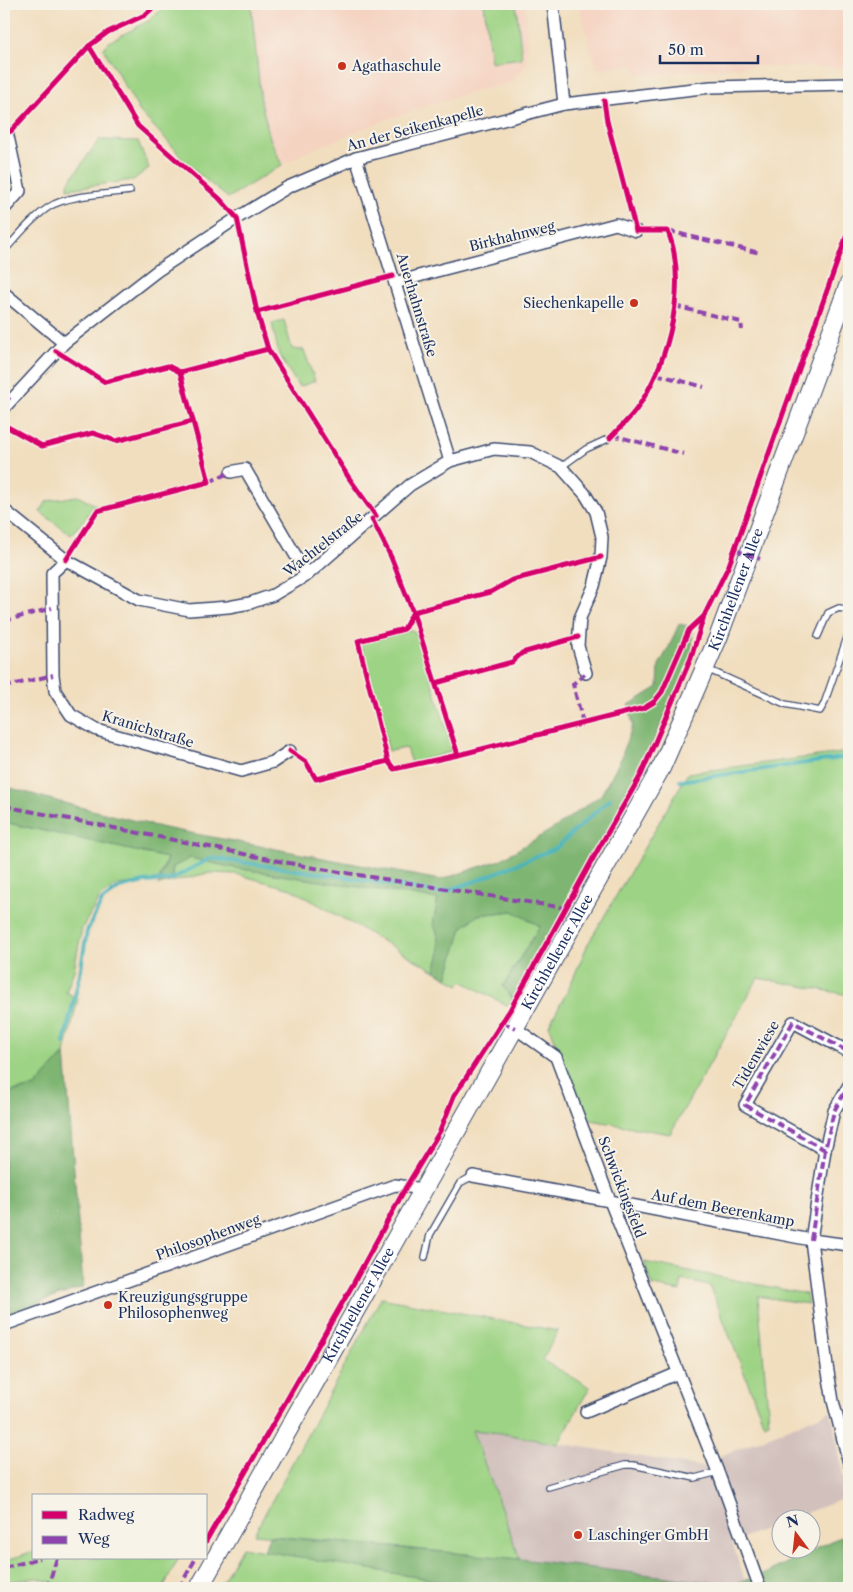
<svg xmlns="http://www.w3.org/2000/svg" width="853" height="1592" viewBox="0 0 853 1592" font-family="'Libre Caslon Text',serif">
  <rect width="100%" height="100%" fill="#f7f3e8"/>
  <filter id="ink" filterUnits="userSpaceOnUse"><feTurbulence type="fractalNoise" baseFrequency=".02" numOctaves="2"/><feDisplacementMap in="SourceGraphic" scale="10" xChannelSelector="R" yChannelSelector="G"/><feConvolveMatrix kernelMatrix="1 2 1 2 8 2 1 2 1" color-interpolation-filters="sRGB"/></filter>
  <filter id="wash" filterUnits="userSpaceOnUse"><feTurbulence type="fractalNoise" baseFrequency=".0096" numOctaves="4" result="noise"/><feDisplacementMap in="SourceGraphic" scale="20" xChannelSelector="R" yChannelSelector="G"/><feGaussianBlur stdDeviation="1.12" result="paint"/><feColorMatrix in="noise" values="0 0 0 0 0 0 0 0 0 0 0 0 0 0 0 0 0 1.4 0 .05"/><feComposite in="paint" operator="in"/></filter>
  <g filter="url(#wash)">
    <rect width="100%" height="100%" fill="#f1debf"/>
    <g fill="#f5d3c1">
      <polygon points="251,4 526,4 527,65 516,77 508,83 461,95 382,121 304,153 282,165 270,138 261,102"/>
      <polygon points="579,4 849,4 849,68 749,66 638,75 633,65 597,69 587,36"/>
    </g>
    <polygon fill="#d1c0bc" points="831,1411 847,1497 790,1519 780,1520 780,1523 732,1542 745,1581 731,1586 520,1559 472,1429 703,1467 718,1457"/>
    <g fill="#9dd384" stroke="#5c8171">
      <polygon points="167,4 251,4 261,102 270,138 282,165 228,198 181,159 176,150 140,112 103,48 109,42 150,20"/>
      <polygon points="484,4 516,4 522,58 491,62"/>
      <polygon points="99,140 138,141 149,168 133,180 68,189 68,183"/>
      <polygon points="284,320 292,349 304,350 315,381 299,387 279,355 272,323"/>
      <polygon points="77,496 96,505 71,535 40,512 47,501"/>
      <polygon points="411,630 417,633 452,748 449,753 411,763 406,748 389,751 361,643"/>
      <polygon points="849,752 849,995 758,978 670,1134 585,1119 549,1025 568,990 588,944 688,773"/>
      <polygon points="4,822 167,858 158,880 117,885 100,897 82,928 74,970 66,992 78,999 65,1053 35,1087 4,1093"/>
      <polygon points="190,858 235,868 438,899 434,920 440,946 440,956 435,971 291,889 236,874 208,873 171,882 173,867"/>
      <polygon points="513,911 540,926 503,986 513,1000 508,1006 462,981 459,985 447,978 462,928 478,915"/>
      <polygon points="644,1262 806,1294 808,1304 758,1296 769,1422 764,1424 710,1286 682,1280 680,1291 653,1286"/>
      <polygon points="381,1298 558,1331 542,1360 590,1387 558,1444 500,1433 472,1430 520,1559 254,1534"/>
      <polygon points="242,1547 481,1588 219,1588"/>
      <polygon points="34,1551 34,1558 179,1558 163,1588 54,1588 56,1584 37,1578 4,1582 4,1561"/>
    </g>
    <g fill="#7eb572" stroke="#4c7268">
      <polygon points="4,139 7,141 13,193 4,202"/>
      <polygon points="679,624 692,627 693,659 661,724 637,779 513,1000 503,986 540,926 513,911 478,915 462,928 447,978 435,971 440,952 438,934 433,924 438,899 235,868 190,858 173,867 171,882 158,885 167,858 4,822 4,786 60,802 164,828 440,880 500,860 556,827 601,795 623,755 623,750 633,725 629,705 658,687 659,665 669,647"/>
      <polygon points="65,1053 83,1287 4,1315 4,1093 35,1087"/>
      <polygon points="269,1536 520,1559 731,1585 764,1574 842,1536 847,1588 481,1588 264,1551"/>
    </g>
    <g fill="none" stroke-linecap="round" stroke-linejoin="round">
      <g stroke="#42b2bb" stroke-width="4">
        <polyline points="680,781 849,757"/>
        <polyline points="64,1043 80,974 87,931 102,901 119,888 144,882 170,880 211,858 346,877 440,893 476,881 556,848 610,799"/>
      </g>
    </g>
  </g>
  <g filter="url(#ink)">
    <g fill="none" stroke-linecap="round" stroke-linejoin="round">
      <g stroke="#3b496d" stroke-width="8">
        <g id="lane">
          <path d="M4 251C18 236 32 218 49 207 67 195 108 194 130 191"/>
          <polyline points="561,467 586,449 610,438"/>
          <polyline points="818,636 828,613 839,608 849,610"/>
          <polyline points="707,669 785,704 820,711 824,704 849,632"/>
          <polyline points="425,1257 430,1235 460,1183 473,1176"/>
          <polyline points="548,1487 625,1465 633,1465 695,1478 718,1472"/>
        </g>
      </g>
      <g stroke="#3b496d" stroke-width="14">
        <g id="street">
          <polyline points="553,4 564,104"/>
          <polyline points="356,158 450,461"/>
          <polyline points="4,209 20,191 7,132"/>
          <polyline points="395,283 429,273 616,224 636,231"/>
          <polyline points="4,293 64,343"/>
          <polyline points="4,408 64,343 157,271 237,218 288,187 356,158 564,104 711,87 849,84"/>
          <polyline points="231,472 245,469 307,575"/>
          <polyline points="4,510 66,560 139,600 189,610 228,607 250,603 273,595 307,575 410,485 450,461 494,449 530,452 561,467 585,494 596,512 602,537 601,557 594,586 580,618 578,646 586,673"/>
          <polyline points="66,560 52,573 53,675 55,691 71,715 97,730 241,771 273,762 290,751"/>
          <polyline points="515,1028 556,1057 610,1201 718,1472 760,1588"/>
          <polyline points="849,1085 834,1111 825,1150 811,1240 827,1366 833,1401 849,1463"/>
          <polyline points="825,1150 745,1105 793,1022 849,1052"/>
          <polyline points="473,1176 610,1201 811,1240 849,1245"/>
          <polyline points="7,1324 395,1185 423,1189"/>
          <polyline points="586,1412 678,1373"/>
        </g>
      </g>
      <g stroke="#3b496d" stroke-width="20">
        <g id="primary">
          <path id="s1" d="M199 1588 662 766 718 638 849 284"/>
        </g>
      </g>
      <use href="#lane" stroke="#fff" stroke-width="5.5"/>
      <use href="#street" stroke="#fff" stroke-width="11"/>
      <use href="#primary" stroke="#fff" stroke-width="18"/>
      <g stroke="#8e44ad" stroke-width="4" stroke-dasharray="8 4" stroke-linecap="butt">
        <polyline points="668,231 760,253"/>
        <polyline points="674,306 741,322 742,330"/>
        <polyline points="656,374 704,387"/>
        <polyline points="4,395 10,400"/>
        <polyline points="612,435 684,454"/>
        <polyline points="209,482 231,472"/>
        <polyline points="735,550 760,559"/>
        <polyline points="4,621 52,608"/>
        <polyline points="4,687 53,675"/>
        <polyline points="583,723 573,684 586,673"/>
        <polyline points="4,806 309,867 565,908"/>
        <polyline points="502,1022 515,1028"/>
        <polyline points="825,1150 745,1105 793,1022 849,1052"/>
        <polyline points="811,1240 825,1150 834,1111 849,1085"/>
        <polyline points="4,1326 7,1324"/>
        <polyline points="4,1568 40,1558"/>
        <polyline points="45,1588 50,1580 57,1558"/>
        <polyline points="179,1588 196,1558"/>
      </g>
      <g stroke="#f7f3e8" stroke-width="8">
        <g id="cycleway">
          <polyline points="89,46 138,126 219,198 237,218 257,312 268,349 349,478 376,516"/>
          <path d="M604 101 607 121 636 231H668C670 238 673 245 674 253 683 303 666 365 638 407 631 418 619 428 610 438"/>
          <polyline points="4,133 11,131 89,46 108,32 145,15 157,4"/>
          <polyline points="257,312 393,276"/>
          <polyline points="56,351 105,382 168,366 180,372"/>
          <polyline points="4,425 42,446 93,433 116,441 193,421"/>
          <polyline points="372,519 391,557 413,612 404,629 358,641 388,761"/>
          <polyline points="66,560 97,511 209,482 180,372 268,349"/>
          <polyline points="436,683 512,662 522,653 578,637"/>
          <polyline points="290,751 306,762 316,779 388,761 394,769 458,755 644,708 654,702 662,692 689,630 703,617"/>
          <polyline points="458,755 413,612 491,592 512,580 601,557"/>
          <polyline points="206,1541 352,1286 406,1187 440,1131 454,1096 510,1010 596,853 641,775 691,658 704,616 729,565 849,229"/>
        </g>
      </g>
      <use href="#cycleway" stroke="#d6006c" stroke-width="5"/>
    </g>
  </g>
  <g fill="#c8321e" stroke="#f7f3e8" stroke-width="2">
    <circle cx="342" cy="66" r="5"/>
    <circle cx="634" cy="303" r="5"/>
    <circle cx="108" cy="1305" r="5"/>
    <circle cx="578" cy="1535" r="5"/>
  </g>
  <g text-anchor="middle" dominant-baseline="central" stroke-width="4" stroke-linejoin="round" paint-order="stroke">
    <g font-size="14" fill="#1b2f5e" stroke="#f7f3e8" text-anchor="start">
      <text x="352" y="66">Agathaschule</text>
      <text x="624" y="303" text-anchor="end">Siechenkapelle</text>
      <text x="118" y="1297">Kreuzigungsgruppe<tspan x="118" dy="16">Philosophenweg</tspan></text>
      <text x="588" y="1535">Laschinger GmbH</text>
    </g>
    <g font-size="14" fill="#1b2f5e" stroke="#f7f3e8">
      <text transform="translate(415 128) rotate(-15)">An der Seikenkapelle</text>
      <text transform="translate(512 236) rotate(-14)">Birkhahnweg</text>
      <text transform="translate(417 305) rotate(73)">Auerhahnstraße</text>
      <text transform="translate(323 544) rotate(-38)">Wachtelstraße</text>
      <text stroke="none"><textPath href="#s1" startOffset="1135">Kirchhellener Allee</textPath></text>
      <text transform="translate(148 729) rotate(17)">Kranichstraße</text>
      <text stroke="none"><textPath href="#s1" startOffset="730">Kirchhellener Allee</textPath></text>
      <text transform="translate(756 1055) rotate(-60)">Tidenwiese</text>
      <text transform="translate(622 1187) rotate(69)">Schwickingsfeld</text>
      <text transform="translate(723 1208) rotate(11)">Auf dem Beerenkamp</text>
      <text transform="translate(208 1237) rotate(-20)">Philosophenweg</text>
      <text stroke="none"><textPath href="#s1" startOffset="325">Kirchhellener Allee</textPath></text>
    </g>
  </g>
  <rect width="853" height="1592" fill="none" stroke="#f7f3e8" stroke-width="20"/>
  <rect x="32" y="1494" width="175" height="65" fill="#f7f3e8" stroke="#9fa5b1"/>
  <rect x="42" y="1511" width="25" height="8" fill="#d6006c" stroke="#9fa5b1"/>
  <text x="78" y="1520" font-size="15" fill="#1b2f5e">Radweg</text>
  <rect x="42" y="1536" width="25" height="8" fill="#8e44ad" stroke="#9fa5b1"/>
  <text x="78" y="1544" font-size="15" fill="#1b2f5e">Weg</text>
  <g transform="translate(796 1534) rotate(345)"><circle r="24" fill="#f7f3e8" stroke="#9fa5b1"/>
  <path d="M0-4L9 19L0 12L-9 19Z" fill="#c8321e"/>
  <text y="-8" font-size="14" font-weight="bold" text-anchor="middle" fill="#1b2f5e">N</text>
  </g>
  <path d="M660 55v8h98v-8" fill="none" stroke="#1b2f5e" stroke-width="2.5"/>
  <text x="668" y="55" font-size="15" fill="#1b2f5e" stroke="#f7f3e8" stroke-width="4" paint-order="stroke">50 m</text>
</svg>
